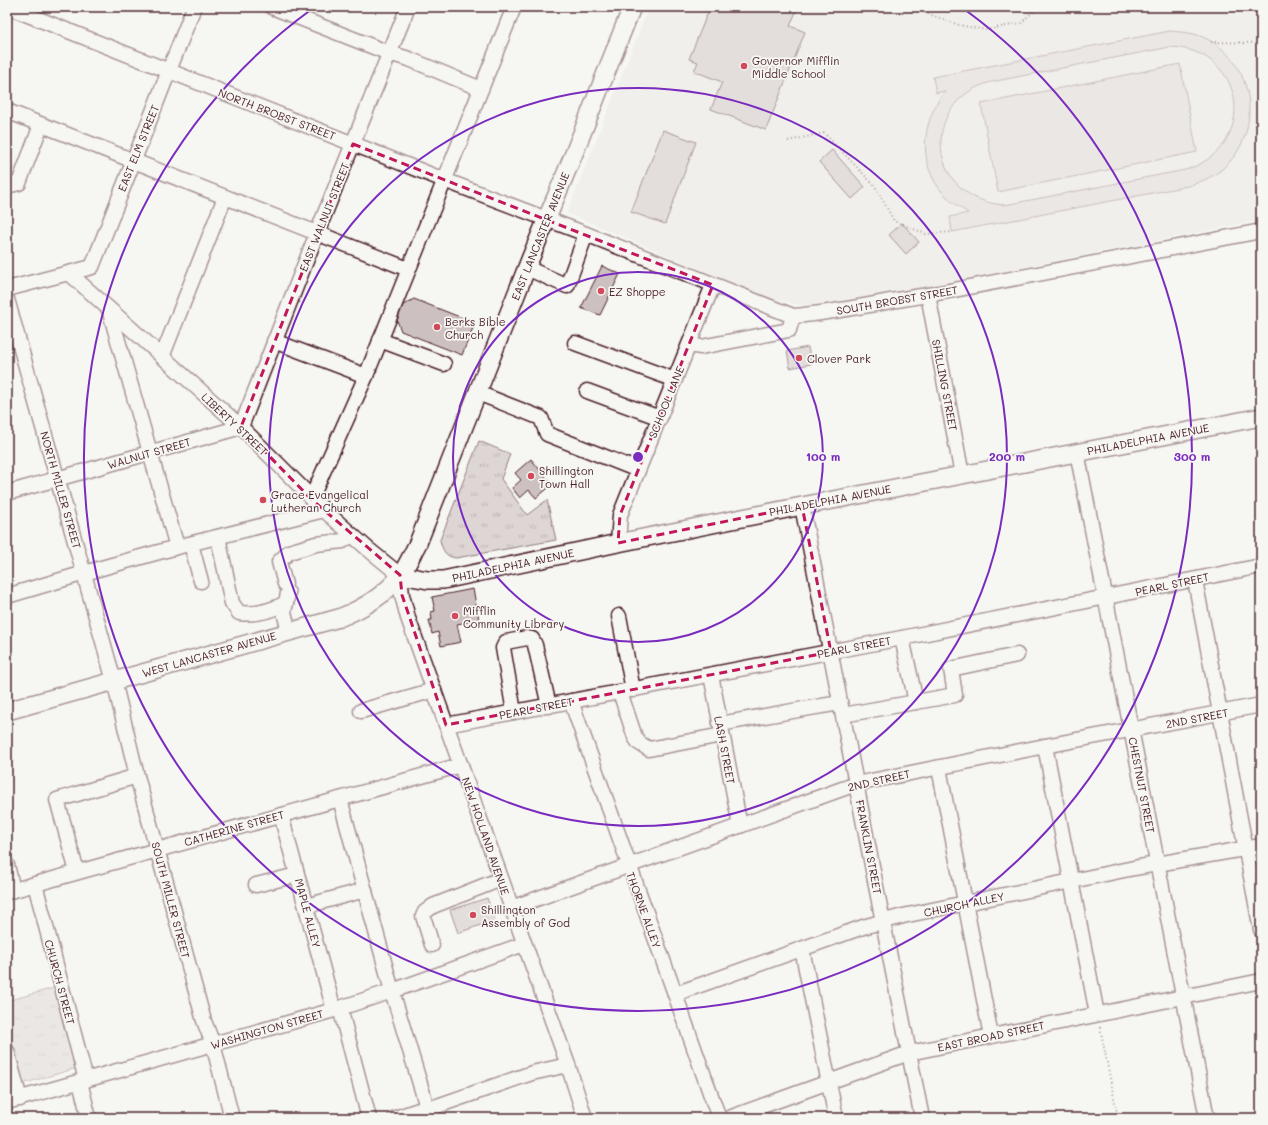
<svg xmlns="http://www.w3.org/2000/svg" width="1268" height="1125" viewBox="0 0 1268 1125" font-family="Mali,sans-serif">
  <defs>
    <pattern id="grass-tufts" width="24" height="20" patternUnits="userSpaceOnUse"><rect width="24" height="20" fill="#ddd6d5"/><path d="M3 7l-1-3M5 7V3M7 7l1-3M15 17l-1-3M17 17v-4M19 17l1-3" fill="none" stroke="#bfb7b7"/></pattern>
  </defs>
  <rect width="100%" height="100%" fill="#f6f6f2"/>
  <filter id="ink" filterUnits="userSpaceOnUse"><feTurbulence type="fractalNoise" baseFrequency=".025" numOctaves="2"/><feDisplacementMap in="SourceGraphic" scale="8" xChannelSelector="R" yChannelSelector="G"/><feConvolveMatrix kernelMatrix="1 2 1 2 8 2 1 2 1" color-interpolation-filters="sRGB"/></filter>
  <g filter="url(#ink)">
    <polygon fill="#e9e6e3" points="649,7 1261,7 1261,220 824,307 804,306 766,297 567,213"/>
    <g fill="url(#grass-tufts)" stroke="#947a80">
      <path d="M479 441 510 454 501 479 527 515 547 500 556 540 456 558C445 557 442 549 440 540Z"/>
      <polygon points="54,988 77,1068 22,1084 7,1032 7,1001"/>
    </g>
    <g fill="#ddd6d5" stroke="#947a80" fill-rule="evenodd">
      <path d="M1170 31C1178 32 1186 32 1194 34 1254 51 1268 132 1221 170 1211 178 1200 182 1188 186L952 232 950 217 968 213C962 209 956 205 950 200 917 171 919 125 945 91L936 93 933 77ZM1170 47C1248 50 1259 148 1185 170L1005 205C928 201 917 102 991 82Z"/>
      <polygon points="1180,64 1197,152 998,192 981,104"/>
    </g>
    <g fill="#ccc1c0" stroke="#4a1f2b">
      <polygon points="710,7 798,7 790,26 805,32 766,130 711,109 722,82 694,71 698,62 689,59"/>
      <polygon points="663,130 696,142 665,224 631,212"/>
      <polygon points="832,150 865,187 852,199 819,162"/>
      <polygon points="902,223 919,242 906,254 889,235"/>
      <polygon points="602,266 620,274 600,315 581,308"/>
      <polygon points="414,299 475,323 462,355 401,331 397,320 403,305"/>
      <polygon points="808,347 811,364 790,368 787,351"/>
      <polygon points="531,459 552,485 536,498 529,490 520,498 512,488 521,480 515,473"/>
      <polygon points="473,589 479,620 457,624 461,642 441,646 438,632 432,634 429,620 432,620 431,612 435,611 432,597"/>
      <polygon points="487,898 495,920 458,933 450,910"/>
    </g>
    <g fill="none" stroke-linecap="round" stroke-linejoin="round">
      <g stroke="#4a1f2b" stroke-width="17">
        <g id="minor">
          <path d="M8 7 444 180 586 234 793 316C838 313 883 301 928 295L1261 231"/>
          <polyline points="272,7 389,53 409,59 481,89"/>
          <polyline points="7,111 408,269"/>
          <polyline points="7,186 19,183 41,125"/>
          <polyline points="527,268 567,286 586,234"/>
          <polyline points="69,273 241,427 324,510 368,549 400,575 402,595 408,618 568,1065 585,1118"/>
          <polyline points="7,289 92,267 194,7"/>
          <polyline points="928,295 962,475"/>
          <polyline points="7,299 114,681 137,776 204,1021 213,1044 232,1118"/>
          <polyline points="109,309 177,547"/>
          <polyline points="380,340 444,364"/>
          <polyline points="274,341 366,376"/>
          <polyline points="575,343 675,380"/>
          <polyline points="689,345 701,347 789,330 793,316"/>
          <polyline points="162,357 225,197"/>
          <polyline points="587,391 660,418"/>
          <polyline points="478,393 541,418 547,434 638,470"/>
          <polyline points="1077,452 1207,1118"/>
          <polyline points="7,493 241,427 317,233 408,7"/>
          <polyline points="311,499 366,376 514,7"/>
          <polyline points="802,506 883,922 922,1118"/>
          <path d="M218 537 232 603 239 613C255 615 271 611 286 603L288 593"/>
          <polyline points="618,543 620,515 713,285"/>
          <polyline points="191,544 201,581"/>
          <polyline points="1195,580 1261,930"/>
          <polyline points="285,584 279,562 289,552 316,544 343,541 352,535"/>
          <polyline points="7,596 105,567 177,547 324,510"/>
          <polyline points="286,603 284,612 289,632"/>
          <polyline points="619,616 633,690"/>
          <polyline points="902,638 916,702"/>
          <polyline points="711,675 740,826"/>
          <polyline points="620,692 635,737 639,743 649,749 722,735"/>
          <polyline points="571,701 719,1118"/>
          <polyline points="361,711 434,690"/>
          <polyline points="514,712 503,648 506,642 527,638 532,639 535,645 549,706"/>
          <polyline points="843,715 955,695 951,669 1017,655"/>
          <polyline points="720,724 804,709 840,703"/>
          <polyline points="446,725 902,638 1261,566"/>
          <polyline points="1045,746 1097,1014"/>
          <polyline points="939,768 991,1036"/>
          <polyline points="340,799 392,991 427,1107"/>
          <polyline points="281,815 334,1010"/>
          <polyline points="7,865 13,890"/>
          <polyline points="77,872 57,800 137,776"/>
          <polyline points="35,884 86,1080"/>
          <polyline points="256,885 297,875"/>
          <polyline points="7,892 461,765"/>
          <polyline points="306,906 365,890"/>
          <polyline points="511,908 856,784 1045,746 1261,705"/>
          <polyline points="432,945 423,916 425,912 433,906 501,879"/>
          <polyline points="802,949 836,1118"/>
          <polyline points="675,994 863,927 903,916 1134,868 1261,846"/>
          <polyline points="340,1008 369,1118"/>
          <polyline points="7,1051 20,1099"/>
          <polyline points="80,1082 89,1118"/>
          <polyline points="7,1102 334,1010 392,991 524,944"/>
          <polyline points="395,1118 427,1107 437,1106 532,1073 568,1065"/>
          <polyline points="729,1118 909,1053 1261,981"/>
        </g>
      </g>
      <g stroke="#4a1f2b" stroke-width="20">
        <g id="major">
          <polyline points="400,575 428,580 443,580 618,543 802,506 1261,417"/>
          <path d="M7 711 339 618C362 609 384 596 400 576 407 566 412 554 418 543L531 257 575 151 632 7"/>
        </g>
      </g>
      <g stroke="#4a1f2b" stroke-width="2" stroke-dasharray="1 3" stroke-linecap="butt">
        <polyline points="909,7 959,25 986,30 1021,23 1038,7"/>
        <polyline points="1211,42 1261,43"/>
        <polyline points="788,141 824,133 875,186 894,221 926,234 952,232"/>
        <polyline points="1100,1027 1118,1118"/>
      </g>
      <use href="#minor" stroke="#f6f6f2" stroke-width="14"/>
      <use href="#major" stroke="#f6f6f2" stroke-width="17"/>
    </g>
  </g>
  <path d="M0 0H1268V1125H0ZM353 144 713 285 620 515 618 543 802 506 831 652 446 725 402 595 400 575 311 499 241 427Z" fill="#f6f6f2" fill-opacity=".55" fill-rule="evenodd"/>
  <path fill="none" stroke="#c2185b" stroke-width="3" stroke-dasharray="8 5" stroke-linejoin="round" d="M353 144 713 285 620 515 618 543 802 506 831 652 446 725 402 595 400 575 311 499 241 427Z"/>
  <g fill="none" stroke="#7b2cbf" stroke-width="2">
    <circle cx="638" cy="457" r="185"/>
    <circle cx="638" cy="457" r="369"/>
    <path d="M964 9A554 554 0 1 1 312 9"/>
  </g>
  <g fill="#d1495b" stroke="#f6f6f2" stroke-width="1.5">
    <circle cx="744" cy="66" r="4"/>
    <circle cx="601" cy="291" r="4"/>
    <circle cx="437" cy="327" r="4"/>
    <circle cx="799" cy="358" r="4"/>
    <circle cx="531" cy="476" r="4"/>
    <circle cx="263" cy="500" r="4"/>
    <circle cx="455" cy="616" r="4"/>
    <circle cx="473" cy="915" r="4"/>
  </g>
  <g text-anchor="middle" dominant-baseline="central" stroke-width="3.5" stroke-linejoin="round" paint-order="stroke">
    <g font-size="11" fill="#4a1f2b" stroke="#f6f6f2" text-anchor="start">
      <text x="752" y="60">Governor Mifflin<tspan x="752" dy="13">Middle School</tspan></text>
      <text x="609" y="291">EZ Shoppe</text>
      <text x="445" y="321">Berks Bible<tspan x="445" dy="13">Church</tspan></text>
      <text x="807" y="358">Clover Park</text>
      <text x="539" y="470">Shillington<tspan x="539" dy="13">Town Hall</tspan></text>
      <text x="271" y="494">Grace Evangelical<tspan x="271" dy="13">Lutheran Church</tspan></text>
      <text x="463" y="610">Mifflin<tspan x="463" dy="13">Community Library</tspan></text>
      <text x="481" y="909">Shillington<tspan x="481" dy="13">Assembly of God</tspan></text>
    </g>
    <g font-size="11" fill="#4a1f2b" stroke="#f6f6f2">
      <text transform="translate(277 114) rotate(21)">NORTH BROBST STREET</text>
      <text transform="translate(138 148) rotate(-68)">EAST ELM STREET</text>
      <text transform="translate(324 217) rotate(-68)">EAST WALNUT STREET</text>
      <text transform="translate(540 236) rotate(-68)">EAST LANCASTER AVENUE</text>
      <text transform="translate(897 300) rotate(-10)">SOUTH BROBST STREET</text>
      <text transform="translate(945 385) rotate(79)">SHILLING STREET</text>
      <text transform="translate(666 402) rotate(-68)">SCHOOL LANE</text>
      <text transform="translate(235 424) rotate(43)">LIBERTY STREET</text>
      <text transform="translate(1148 439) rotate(-11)">PHILADELPHIA AVENUE</text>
      <text transform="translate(149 453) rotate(-16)">WALNUT STREET</text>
      <text transform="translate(61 490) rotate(74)">NORTH MILLER STREET</text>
      <text transform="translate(830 500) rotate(-11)">PHILADELPHIA AVENUE</text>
      <text transform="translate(513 565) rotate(-12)">PHILADELPHIA AVENUE</text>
      <text transform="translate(1172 584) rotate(-12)">PEARL STREET</text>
      <text transform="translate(854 647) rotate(-11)">PEARL STREET</text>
      <text transform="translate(209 654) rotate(-16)">WEST LANCASTER AVENUE</text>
      <text transform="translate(536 708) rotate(-11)">PEARL STREET</text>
      <text transform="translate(1197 718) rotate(-11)">2ND STREET</text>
      <text transform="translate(725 750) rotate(79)">LASH STREET</text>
      <text transform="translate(879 780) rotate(-13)">2ND STREET</text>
      <text transform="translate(1142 785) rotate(79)">CHESTNUT STREET</text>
      <text transform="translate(234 828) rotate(-16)">CATHERINE STREET</text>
      <text transform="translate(486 836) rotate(71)">NEW HOLLAND AVENUE</text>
      <text transform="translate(869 847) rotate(79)">FRANKLIN STREET</text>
      <text transform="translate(171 900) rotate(75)">SOUTH MILLER STREET</text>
      <text transform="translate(964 904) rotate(-12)">CHURCH ALLEY</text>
      <text transform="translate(644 910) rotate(70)">THORNE ALLEY</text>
      <text transform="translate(308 913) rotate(75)">MAPLE ALLEY</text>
      <text transform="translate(60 982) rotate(75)">CHURCH STREET</text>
      <text transform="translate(267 1029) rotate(-16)">WASHINGTON STREET</text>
      <text transform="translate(991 1036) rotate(-12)">EAST BROAD STREET</text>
    </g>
  </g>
  <circle cx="638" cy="457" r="6" fill="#7b2cbf" stroke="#f6f6f2" stroke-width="2"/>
  <g font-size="12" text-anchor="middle" font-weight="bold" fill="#7b2cbf" stroke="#f6f6f2" stroke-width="3.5" stroke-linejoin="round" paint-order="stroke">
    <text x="823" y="461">100 m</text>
    <text x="1007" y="461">200 m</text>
    <text x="1192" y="461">300 m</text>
  </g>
  <rect width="1268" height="1125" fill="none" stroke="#f6f6f2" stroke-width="24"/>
  <rect x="12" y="12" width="1244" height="1101" fill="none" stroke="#4a1f2b" stroke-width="1.5" filter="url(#ink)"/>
</svg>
